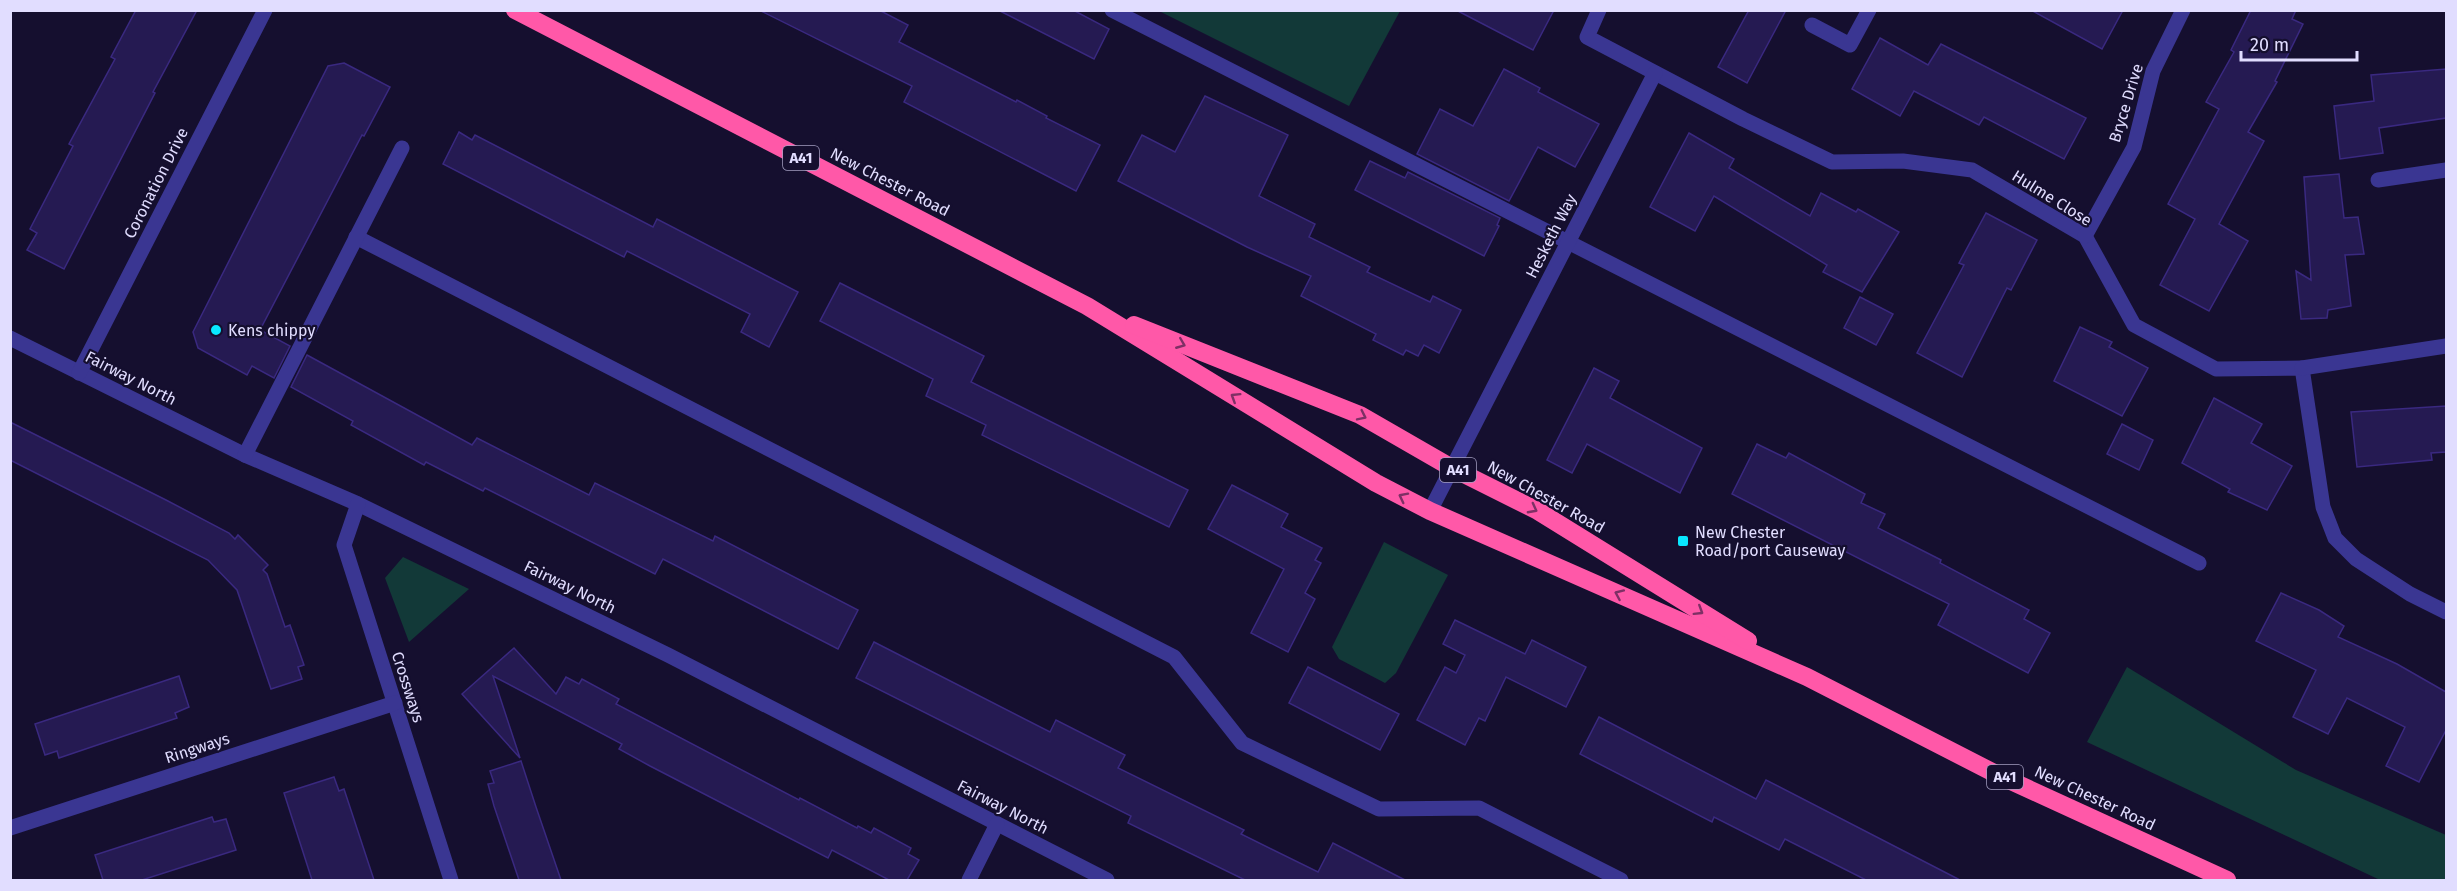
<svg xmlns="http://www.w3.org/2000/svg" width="2457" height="891" viewBox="0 0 2457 891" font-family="'Fira Sans',sans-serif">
  <rect width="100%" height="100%" fill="#150f2f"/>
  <g fill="#123938">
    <polygon points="1159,11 1400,11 1349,106"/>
    <polygon points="1384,542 1448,575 1396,673 1385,683 1339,659 1332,647"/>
    <polygon points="403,557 469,589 409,642 385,578"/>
    <polygon points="2127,667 2296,770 2446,835 2446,880 2380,880 2087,742"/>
  </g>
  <g fill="#251a52" stroke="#3a2980" stroke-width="1.5">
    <polygon points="136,10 197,10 153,92 155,93 64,269 27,250 37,233 30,229 73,146 69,144 115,59 111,57"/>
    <polygon points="759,10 879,10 908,25 899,42 1016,102 1017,100 1047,116 1046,118 1100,145 1076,191 904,102 912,86"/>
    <polygon points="998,10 1073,10 1109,29 1094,59"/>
    <polygon points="1456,10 1554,10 1533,50"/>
    <polygon points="1749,10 1786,10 1747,83 1718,67"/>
    <polygon points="2031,10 2123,10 2102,49"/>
    <polygon points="2251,10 2296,10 2292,19 2303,24 2275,81 2277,82 2248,132 2264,141 2219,224 2248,241 2209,311 2160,285 2195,219 2168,204 2219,109 2206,102 2234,52 2231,50"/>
    <polygon points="1880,38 1928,65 1941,44 2086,118 2064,159 1984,117 1979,125 1914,91 1900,116 1852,89"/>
    <polygon points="344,63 390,87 364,136 362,135 260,330 290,346 274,378 252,366 247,375 198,348 193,332 328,66"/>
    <polygon points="1504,69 1540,88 1538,92 1599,124 1575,167 1538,147 1509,201 1417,154 1440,109 1473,126"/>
    <polygon points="2446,69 2446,118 2379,128 2383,153 2340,159 2334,106 2374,101 2371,75"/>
    <polygon points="1205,96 1288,135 1259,196 1315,224 1309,237 1370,267 1367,272 1430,302 1433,296 1461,310 1439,353 1424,345 1418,356 1406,350 1403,355 1373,340 1376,334 1301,296 1311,276 1247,247 1118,181 1142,135 1175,152"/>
    <polygon points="459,132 472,140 475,135 653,227 657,219 798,292 769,347 741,332 750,314 627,251 624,257 443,164"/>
    <polygon points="1689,133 1734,159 1729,168 1810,216 1821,193 1856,212 1858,209 1899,232 1862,292 1823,272 1827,265 1714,196 1695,231 1650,207"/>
    <polygon points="1370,161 1405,178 1408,172 1500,218 1497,225 1499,226 1484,256 1355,190"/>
    <polygon points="2339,174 2344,218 2358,217 2364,254 2345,255 2351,306 2328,310 2327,318 2301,319 2296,271 2311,280 2304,177"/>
    <polygon points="1986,213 2037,240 2011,290 2007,288 1962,377 1917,353 1964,265 1959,263"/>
    <polygon points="840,283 984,356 971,382 1188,490 1169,527 982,435 986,425 926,396 933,379 820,321"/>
    <polygon points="1860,297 1893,314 1876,345 1844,328"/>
    <polygon points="2080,327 2112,342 2109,347 2148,368 2122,416 2054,381"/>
    <polygon points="307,355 472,445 477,438 589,495 595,483 713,541 715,536 858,610 838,649 663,559 655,574 485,488 483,491 426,462 424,465 351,425 353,421 291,387"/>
    <polygon points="1594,368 1619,381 1610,398 1702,448 1680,493 1587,444 1572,473 1547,460"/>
    <polygon points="2214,398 2262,424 2251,443 2292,466 2267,510 2228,492 2230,489 2182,463"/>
    <polygon points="2446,406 2446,452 2431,453 2432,460 2357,467 2351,412"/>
    <polygon points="10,422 166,500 229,533 235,539 238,535 268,565 263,570 267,574 285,627 290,625 304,665 298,667 302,679 271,689 237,590 208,560 10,460"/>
    <polygon points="2122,424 2153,440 2139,470 2107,454"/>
    <polygon points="1757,444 1786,458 1789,453 1865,494 1861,503 1885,514 1878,528 1941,560 1940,563 2029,610 2024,619 2050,633 2028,673 1938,625 1949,604 1732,494"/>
    <polygon points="1232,485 1288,514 1281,527 1322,548 1315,560 1321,563 1305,593 1315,599 1288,652 1251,633 1284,569 1208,529"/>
    <polygon points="2281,593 2319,610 2344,626 2338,637 2397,664 2446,692 2446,730 2419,782 2386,766 2405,727 2347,698 2328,734 2293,717 2316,670 2256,641"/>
    <polygon points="1455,620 1525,654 1532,640 1586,667 1566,707 1506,677 1485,721 1479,718 1465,745 1417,720 1445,667 1456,673 1465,655 1443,644"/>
    <polygon points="874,642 1050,732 1056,720 1125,755 1118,768 1244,830 1241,834 1318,872 1333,843 1405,880 1245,880 1128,823 1131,816 856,678"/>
    <polygon points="514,648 556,694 566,677 579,684 582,679 619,699 616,704 799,800 800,798 857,828 858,826 871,833 874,828 911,848 908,854 919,860 907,880 889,880 832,850 828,858 650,766 619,749 622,744 493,676 520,758 462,694"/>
    <polygon points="1308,667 1399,714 1380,750 1289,703"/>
    <polygon points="179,676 189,707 175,713 177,718 59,758 57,751 45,755 35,724"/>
    <polygon points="1599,717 1756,799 1766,780 1960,880 1866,880 1785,839 1779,850 1714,817 1712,822 1580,754"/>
    <polygon points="521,761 536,807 561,880 519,880 494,806 488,784 494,783 490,771"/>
    <polygon points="334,777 339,791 344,789 374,880 312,880 284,793"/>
    <polygon points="212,817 214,822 226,819 236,850 142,880 103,880 95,855"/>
  </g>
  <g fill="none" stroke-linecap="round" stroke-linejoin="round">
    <g stroke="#3a3692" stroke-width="15">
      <polyline points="1112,10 2199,563"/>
      <polyline points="1599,10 1587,37 1743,119 1832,162 1903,161 1972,170 2085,236 2134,325 2216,369 2302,368 2323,507 2335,538 2356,559 2410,594 2446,612"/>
      <polyline points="1812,25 1850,45 1869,10"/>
      <polyline points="2378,180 2446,170"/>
      <polyline points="2085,236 2134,147 2153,71 2183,10"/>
      <polyline points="356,237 1174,657 1242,743 1379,809 1479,808 1621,880"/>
      <polyline points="10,338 245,455 358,504 668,655 1107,880"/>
      <polyline points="2302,368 2446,346"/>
      <polyline points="79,373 265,10"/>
      <polyline points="245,455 402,148"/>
      <polyline points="358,504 344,545 451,880"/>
      <polyline points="1430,511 1655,73"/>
      <polyline points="10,828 395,703"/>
      <polyline points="969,880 997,824"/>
    </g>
    <g stroke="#ff58a8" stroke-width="18">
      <polyline points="515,10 1087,306 1376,483 1430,511 1807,677 1998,775 2227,880"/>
      <polyline points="1134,325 1360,415 1452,468 1538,511 1748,641"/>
    </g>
  </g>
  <defs><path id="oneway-chevron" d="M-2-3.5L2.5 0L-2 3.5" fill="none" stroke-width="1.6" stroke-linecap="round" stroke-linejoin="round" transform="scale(1.5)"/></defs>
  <g stroke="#7e3065">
    <use href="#oneway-chevron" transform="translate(1181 344) rotate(22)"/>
    <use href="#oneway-chevron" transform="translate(1235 397) rotate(-148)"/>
    <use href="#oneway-chevron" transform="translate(1362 416) rotate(26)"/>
    <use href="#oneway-chevron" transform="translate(1403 497) rotate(-153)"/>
    <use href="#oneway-chevron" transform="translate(1533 509) rotate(28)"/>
    <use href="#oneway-chevron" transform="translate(1619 594) rotate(-156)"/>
    <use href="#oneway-chevron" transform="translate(1699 611) rotate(32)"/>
  </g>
  <g fill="#09e7ff" stroke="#150f2f" stroke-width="2">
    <circle cx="216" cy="330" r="6"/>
    <rect x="1677" y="535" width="12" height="12" rx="3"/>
  </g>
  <g text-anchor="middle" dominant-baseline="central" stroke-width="4.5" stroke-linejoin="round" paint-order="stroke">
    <g fill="#150f2f" stroke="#a49fc1" stroke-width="1.5">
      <rect x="783" y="146" width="36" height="24" rx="4.5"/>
      <rect x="1440" y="458" width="36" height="24" rx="4.5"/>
      <rect x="1987" y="765" width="36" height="24" rx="4.5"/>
    </g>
    <g font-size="15" font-weight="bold" fill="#e1ddff">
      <text x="801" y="158">A41</text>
      <text x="1458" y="470">A41</text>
      <text x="2005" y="777">A41</text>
    </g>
    <g font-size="16" fill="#e1ddff" stroke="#150f2f">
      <text transform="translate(2126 103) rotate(-73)">Bryce Drive</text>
      <text transform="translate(890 182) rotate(27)">New Chester Road</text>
      <text transform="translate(156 183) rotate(-63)">Coronation Drive</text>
      <text transform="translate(2052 198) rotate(32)">Hulme Close</text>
      <text transform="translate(1551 236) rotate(-63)">Hesketh Way</text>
      <text transform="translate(131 378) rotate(27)">Fairway North</text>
      <text transform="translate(1546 497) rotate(29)">New Chester Road</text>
      <text transform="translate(570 587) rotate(26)">Fairway North</text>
      <text transform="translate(408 687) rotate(72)">Crossways</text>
      <text transform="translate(197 748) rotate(-18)">Ringways</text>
      <text transform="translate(2095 798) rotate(25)">New Chester Road</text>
      <text transform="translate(1003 807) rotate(27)">Fairway North</text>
    </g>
    <g font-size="16" fill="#e1ddff" stroke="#150f2f" text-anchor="start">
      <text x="228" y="330">Kens chippy</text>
      <text x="1695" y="532">New Chester<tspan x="1695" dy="18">Road/port Causeway</tspan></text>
    </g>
  </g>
  <rect width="2457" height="891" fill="none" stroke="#e1ddff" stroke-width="24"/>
  <path d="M2241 51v9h116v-9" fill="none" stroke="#e1ddff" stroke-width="3"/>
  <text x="2250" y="51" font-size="18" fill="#e1ddff" stroke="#150f2f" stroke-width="4.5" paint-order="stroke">20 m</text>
</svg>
